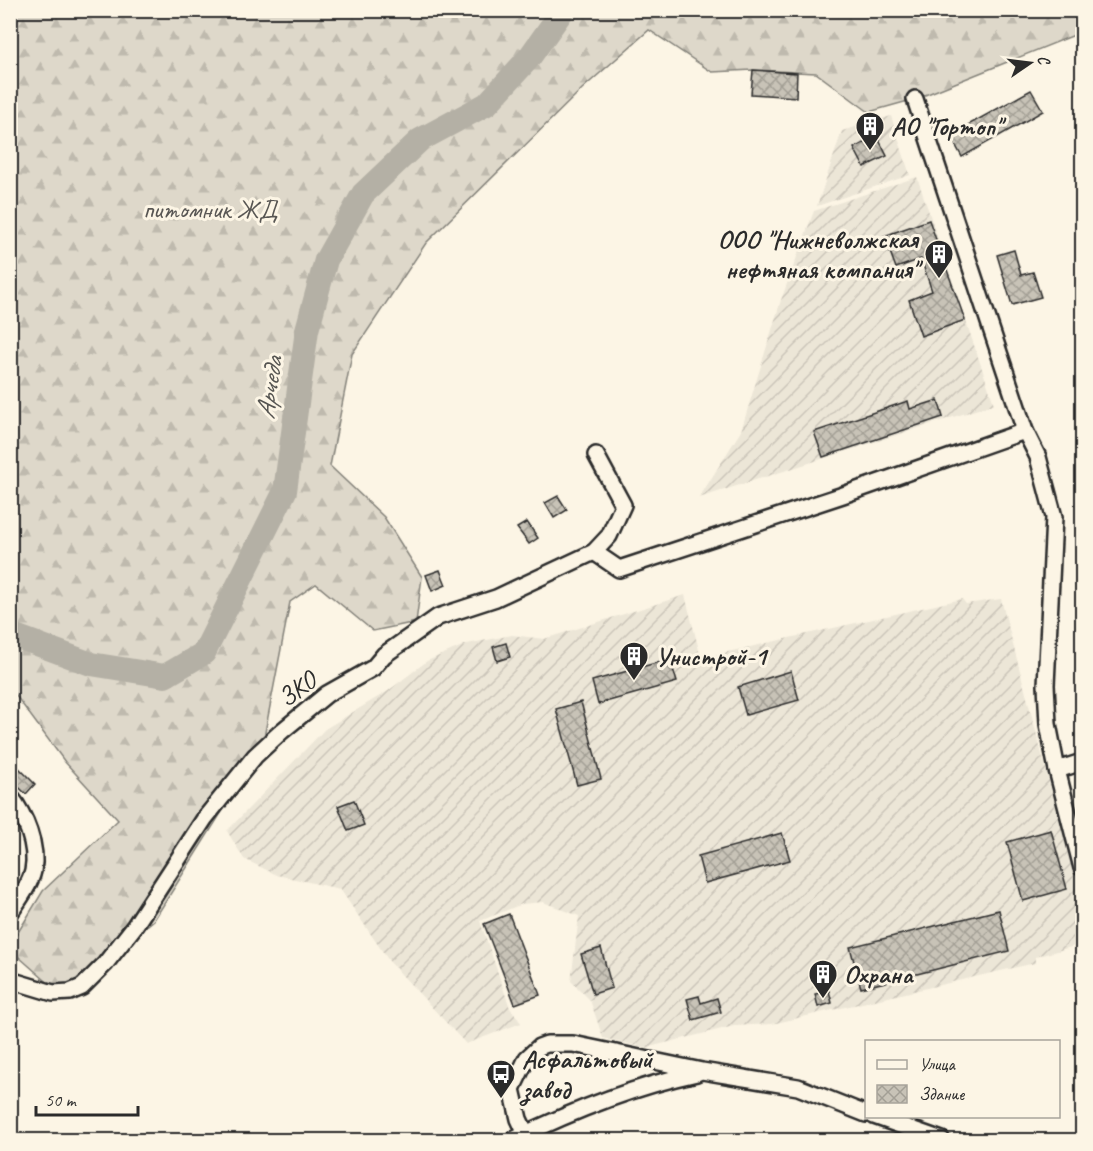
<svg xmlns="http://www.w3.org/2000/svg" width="1093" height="1151" viewBox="0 0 1093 1151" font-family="Caveat,sans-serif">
  <defs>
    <pattern id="industrial-furrows" width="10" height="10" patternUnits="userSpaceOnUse" patternTransform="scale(1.5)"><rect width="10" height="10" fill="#ece6d7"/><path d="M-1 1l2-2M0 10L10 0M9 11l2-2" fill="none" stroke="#cbc5b9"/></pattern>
    <pattern id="forest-firs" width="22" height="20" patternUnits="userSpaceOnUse" patternTransform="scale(1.5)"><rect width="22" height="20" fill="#ded8ca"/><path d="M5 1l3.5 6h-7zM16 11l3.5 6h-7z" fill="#bfbaae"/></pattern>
    <pattern id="building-cross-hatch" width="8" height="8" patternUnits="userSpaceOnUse" patternTransform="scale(1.5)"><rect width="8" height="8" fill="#c8c3b7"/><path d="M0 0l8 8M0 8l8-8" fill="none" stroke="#a39f95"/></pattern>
  </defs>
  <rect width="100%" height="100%" fill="#fcf5e5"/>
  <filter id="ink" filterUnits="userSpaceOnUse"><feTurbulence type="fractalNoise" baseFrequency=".0167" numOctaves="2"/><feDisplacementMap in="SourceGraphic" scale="12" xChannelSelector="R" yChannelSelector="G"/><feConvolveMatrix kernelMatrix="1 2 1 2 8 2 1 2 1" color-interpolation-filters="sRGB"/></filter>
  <g filter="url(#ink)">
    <g fill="url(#industrial-furrows)">
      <polygon points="891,116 910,175 817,206 842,131"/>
      <polygon points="917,177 994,404 699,498 741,431 781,300 814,211"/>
      <polygon points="685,595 701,658 962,599 966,604 1001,599 1082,906 1082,944 1035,957 1035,963 772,1024 734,1026 645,1048 603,1038 590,1000 571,981 579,916 543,902 522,904 480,921 510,1008 521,1023 466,1044 389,961 340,889 277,875 244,859 227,831 325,729 388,691 427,661 467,644 512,635 544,639"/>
    </g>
    <polygon fill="url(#forest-firs)" stroke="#84827a" stroke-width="1.5" points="11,11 1082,11 1082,32 915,99 869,112 816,73 753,70 712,72 649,30 582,89 426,243 352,354 330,466 384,517 422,577 416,622 373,631 316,584 290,602 262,748 154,920 62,995 11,950 11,944 43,891 118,820 65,762 11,689"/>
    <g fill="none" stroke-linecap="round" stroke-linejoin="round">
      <polyline stroke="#b4b0a5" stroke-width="24" points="10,634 91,664 165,676 204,653 285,491 307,330 326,260 363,194 420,140 487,104 529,58 563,10"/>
    </g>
    <g fill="url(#building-cross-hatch)" stroke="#2b2b2b" stroke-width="1.5">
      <polygon points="753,70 797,73 796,97 751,94"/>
      <polygon points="1031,90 1043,111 962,157 950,135"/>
      <polygon points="877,136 887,156 864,167 854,148"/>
      <polygon points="929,220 965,320 921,336 909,300 932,291 921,259 896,268 884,236"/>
      <polygon points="1014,250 1021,275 1033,272 1041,297 1012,305 997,255"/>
      <polygon points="938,400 943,417 823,457 814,432 908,401 910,409"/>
      <polygon points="558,496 567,510 554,518 545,503"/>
      <polygon points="527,522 538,538 529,544 517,528"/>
      <polygon points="440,570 446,585 432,591 426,575"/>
      <polygon points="506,643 510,657 497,661 493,647"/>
      <polygon points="670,659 677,682 598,704 592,681"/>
      <polygon points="791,671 799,700 746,715 738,687"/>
      <polygon points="581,702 601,779 577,785 556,709"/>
      <polygon points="10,759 35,784 26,794 10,779"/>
      <polygon points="354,800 364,825 348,831 338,806"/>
      <polygon points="1051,830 1067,889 1023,901 1007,842"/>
      <polygon points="782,833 790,860 705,883 698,856"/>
      <polygon points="999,910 1009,951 861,988 850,947"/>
      <polygon points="509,914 540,995 515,1004 484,924"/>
      <polygon points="601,948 612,988 593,994 581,954"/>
      <polygon points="829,991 832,1003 818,1007 815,994"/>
      <polygon points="699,996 701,1003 717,998 721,1012 693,1020 687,999"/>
    </g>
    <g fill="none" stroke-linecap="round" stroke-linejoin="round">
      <g stroke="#2b2b2b" stroke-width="20">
        <g id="street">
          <polyline points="915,99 1025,431 1038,457 1054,517 1046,685 1048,724 1057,770 1082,868"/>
          <polyline points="594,552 619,569 843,495 1025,431"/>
          <polyline points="1057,770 1082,762"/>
          <path d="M10 796C25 815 38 846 33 871 30 885 18 901 10 913"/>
          <polyline points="10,980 53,993 70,992 82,987 105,964 134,927 205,818 255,756 282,731 327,694 373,668 384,655 438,617 496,598 594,552 609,536 623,505 596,455"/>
          <polyline points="874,1116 942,1140"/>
          <polyline points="526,1134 519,1119 512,1089 527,1058 539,1047 547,1044 573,1044 702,1071 798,1087 866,1114"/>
          <path d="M513 1140C572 1111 632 1087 697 1073"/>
        </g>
      </g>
      <use href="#street" stroke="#fcf5e5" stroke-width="15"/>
    </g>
  </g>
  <defs>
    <g id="building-pin" transform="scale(1.5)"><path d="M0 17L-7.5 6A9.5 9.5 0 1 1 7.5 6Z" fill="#2b2b2b" stroke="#fcf5e5"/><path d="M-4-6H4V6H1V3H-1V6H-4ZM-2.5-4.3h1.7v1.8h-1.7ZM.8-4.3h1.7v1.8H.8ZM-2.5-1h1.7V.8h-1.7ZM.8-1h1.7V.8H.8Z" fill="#fff"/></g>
    <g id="bus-pin" transform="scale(1.5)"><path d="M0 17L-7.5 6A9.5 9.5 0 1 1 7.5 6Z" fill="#2b2b2b" stroke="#fcf5e5"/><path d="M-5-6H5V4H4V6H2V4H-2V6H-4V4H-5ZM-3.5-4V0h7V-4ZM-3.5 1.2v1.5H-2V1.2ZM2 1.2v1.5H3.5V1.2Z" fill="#fff"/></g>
  </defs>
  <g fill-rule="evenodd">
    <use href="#building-pin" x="870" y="126"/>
    <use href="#building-pin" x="939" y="254"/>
    <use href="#building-pin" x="634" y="656"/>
    <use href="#building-pin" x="823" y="974"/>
    <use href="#bus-pin" x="501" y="1074"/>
  </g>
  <g text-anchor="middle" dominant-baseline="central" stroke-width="6" stroke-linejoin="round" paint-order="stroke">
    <g font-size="26" font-weight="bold" fill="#2b2b2b" stroke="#fcf5e5" text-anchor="start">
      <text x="891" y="126">АО "Гортоп"</text>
      <text x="918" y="239" text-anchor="end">ООО "Нижневолжская<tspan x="918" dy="30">нефтяная компания"</tspan></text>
      <text x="655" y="656">Унистрой-1</text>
      <text x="844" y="974">Охрана</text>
      <text x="522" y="1059">Асфальтовый<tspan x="522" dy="30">завод</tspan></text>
    </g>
    <g font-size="26" fill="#585653" stroke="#fcf5e5">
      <text x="210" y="209">питомник ЖД</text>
    </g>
    <g font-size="26" fill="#2b2b2b" stroke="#fcf5e5">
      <text transform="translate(297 689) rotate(-38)">ЗКО</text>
    </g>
    <g font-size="27" font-style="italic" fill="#545350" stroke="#fcf5e5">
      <text transform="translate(269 388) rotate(-82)">Арчеда</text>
    </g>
  </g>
  <rect width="1093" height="1151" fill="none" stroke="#fcf5e5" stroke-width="36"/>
  <rect x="18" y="18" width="1057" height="1115" fill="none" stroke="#2b2b2b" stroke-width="2" filter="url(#ink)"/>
  <rect x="865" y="1040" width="195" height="78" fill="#fcf5e5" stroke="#a8a49b" stroke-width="1.5"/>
  <rect x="877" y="1060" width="30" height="9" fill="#fcf5e5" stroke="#a8a49b" stroke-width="1.5"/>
  <text x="919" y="1070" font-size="18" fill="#2b2b2b">Улица</text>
  <rect x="877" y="1085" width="30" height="18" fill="url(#building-cross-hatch)" stroke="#a8a49b" stroke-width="1.5"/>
  <text x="919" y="1100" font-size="18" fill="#2b2b2b">Здание</text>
  <g transform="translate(1030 63) rotate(76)" stroke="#fcf5e5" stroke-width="4.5" paint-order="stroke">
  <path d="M0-4.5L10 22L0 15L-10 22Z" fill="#2b2b2b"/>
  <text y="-9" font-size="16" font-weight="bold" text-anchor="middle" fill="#2b2b2b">С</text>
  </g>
  <path d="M36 1106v9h102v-9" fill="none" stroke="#2b2b2b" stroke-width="3"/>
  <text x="45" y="1106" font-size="18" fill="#2b2b2b" stroke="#fcf5e5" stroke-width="4.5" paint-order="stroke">50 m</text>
</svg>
